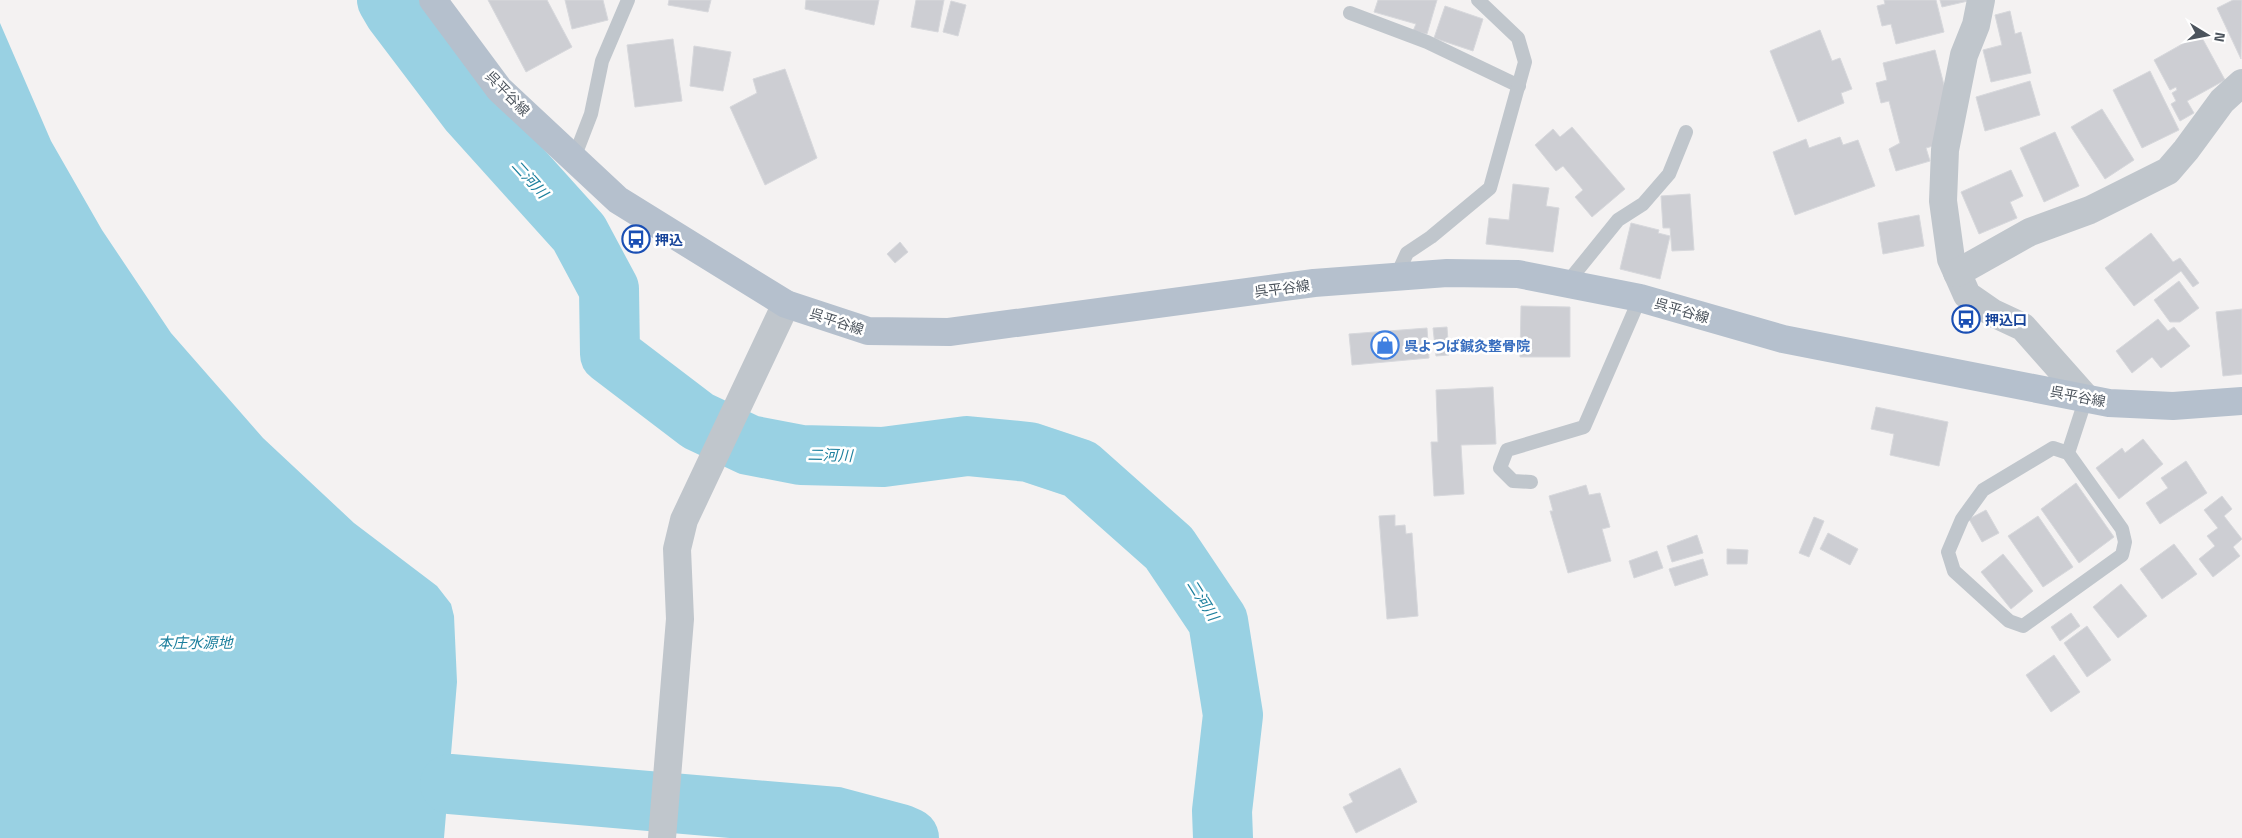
<svg xmlns="http://www.w3.org/2000/svg" width="2242" height="838" viewBox="0 0 2242 838" font-family="'Titillium Web','Noto Sans JP',sans-serif">
  <rect width="100%" height="100%" fill="#f4f2f2"/>
  <polygon fill="#99d1e3" points="0,23 51,141 102,230 171,333 263,438 354,523 437,586 451,604 454,616 457,682 444,838 0,838"/>
  <g fill="none" stroke-linecap="round" stroke-linejoin="round">
    <g stroke="#99d1e3" stroke-width="60">
      <polyline points="387,0 394,12 469,111 579,233 609,289 610,354 698,421 749,445 801,455 883,457 967,446 1029,452 1080,469 1169,548 1218,621 1233,715 1222,811 1223,838"/>
      <polyline points="450,784 836,817 900,834 909,838"/>
    </g>
  </g>
  <g fill="#cdced3" stroke="#d7d8dc">
    <polygon points="488,0 547,0 572,47 526,72"/>
    <polygon points="565,0 603,0 608,20 572,29"/>
    <polygon points="669,0 711,0 708,12 668,5"/>
    <polygon points="806,0 879,0 874,25 805,9"/>
    <polygon points="916,0 944,0 938,32 911,27"/>
    <polygon points="1378,0 1437,0 1427,34 1413,31 1416,24 1374,12"/>
    <polygon points="1884,0 1936,0 1944,32 1896,44 1891,24 1882,26 1877,6 1885,4"/>
    <polygon points="1940,0 1968,0 1968,1 1942,7"/>
    <polygon points="2233,0 2242,0 2241,59 2217,8"/>
    <polygon points="951,1 966,5 958,36 943,32"/>
    <polygon points="1445,6 1483,19 1473,51 1434,38"/>
    <polygon points="2010,11 2015,34 2021,32 2031,73 1991,82 1983,50 2002,45 1995,15"/>
    <polygon points="1820,30 1832,61 1840,58 1852,89 1841,93 1844,103 1798,122 1770,51"/>
    <polygon points="2200,34 2225,80 2187,101 2194,113 2180,121 2171,104 2176,101 2172,93 2177,90 2176,87 2170,90 2154,60"/>
    <polygon points="673,39 682,101 635,107 627,45"/>
    <polygon points="694,46 731,52 723,91 690,86"/>
    <polygon points="1935,50 1945,89 1940,144 1926,148 1930,161 1896,171 1889,149 1900,143 1889,101 1881,103 1876,83 1887,80 1883,63"/>
    <polygon points="785,69 817,158 765,185 730,107 757,93 753,79"/>
    <polygon points="2150,71 2179,130 2142,148 2113,90"/>
    <polygon points="2030,81 2040,115 1985,131 1976,97"/>
    <polygon points="2102,109 2134,160 2105,179 2071,127"/>
    <polygon points="1572,127 1625,189 1592,217 1575,197 1583,190 1563,166 1556,171 1535,145 1553,129 1560,137"/>
    <polygon points="2055,132 2079,186 2044,202 2020,148"/>
    <polygon points="1840,137 1843,145 1858,140 1875,186 1795,215 1773,152 1806,139 1809,148"/>
    <polygon points="2011,170 2023,196 2010,202 2017,218 1979,234 1961,192"/>
    <polygon points="1513,184 1549,188 1546,206 1559,208 1553,252 1486,244 1489,218 1509,220"/>
    <polygon points="1690,194 1694,250 1672,251 1670,228 1663,228 1661,196"/>
    <polygon points="1919,215 1924,246 1883,254 1878,223"/>
    <polygon points="1631,223 1659,230 1658,233 1670,236 1660,279 1620,269"/>
    <polygon points="2151,233 2173,262 2180,258 2199,283 2193,287 2181,271 2134,306 2105,268"/>
    <polygon points="900,242 908,252 895,263 887,254"/>
    <polygon points="2179,281 2199,308 2180,322 2170,322 2154,300"/>
    <polygon points="1521,306 1570,307 1570,357 1520,357"/>
    <polygon points="2242,309 2242,374 2223,376 2216,312"/>
    <polygon points="2158,319 2168,331 2174,327 2190,346 2161,368 2152,357 2132,373 2116,351"/>
    <polygon points="1447,327 1449,355 1436,356 1433,328"/>
    <polygon points="1427,328 1429,358 1352,365 1349,334"/>
    <polygon points="1493,387 1496,444 1461,445 1464,494 1434,496 1431,442 1438,442 1436,390"/>
    <polygon points="1876,407 1948,422 1939,466 1890,455 1894,434 1871,429"/>
    <polygon points="2143,439 2163,464 2119,499 2096,468 2122,448 2125,453"/>
    <polygon points="2186,461 2207,493 2160,524 2146,503 2168,488 2161,478"/>
    <polygon points="2076,483 2114,537 2079,563 2041,509"/>
    <polygon points="1586,485 1589,495 1600,493 1610,527 1602,529 1611,561 1568,573 1550,511 1553,511 1549,496"/>
    <polygon points="2222,496 2232,509 2224,516 2242,539 2233,547 2240,556 2213,577 2199,559 2215,546 2207,536 2218,528 2204,510"/>
    <polygon points="1986,510 1999,533 1982,542 1969,519"/>
    <polygon points="1395,515 1395,526 1405,525 1406,534 1412,533 1418,616 1387,619 1379,516"/>
    <polygon points="2038,516 2073,567 2043,587 2008,536"/>
    <polygon points="1814,517 1824,521 1809,557 1799,553"/>
    <polygon points="1828,533 1858,549 1850,565 1820,549"/>
    <polygon points="1697,535 1703,553 1672,562 1667,546"/>
    <polygon points="2174,544 2197,574 2162,599 2140,569"/>
    <polygon points="1727,549 1748,550 1747,564 1727,564"/>
    <polygon points="1657,551 1663,568 1634,578 1629,561"/>
    <polygon points="2003,554 2033,591 2011,609 1981,572"/>
    <polygon points="1703,559 1708,575 1675,586 1669,569"/>
    <polygon points="2121,584 2147,616 2118,638 2093,607"/>
    <polygon points="2071,613 2080,626 2060,641 2051,627"/>
    <polygon points="2087,626 2111,660 2087,677 2064,643"/>
    <polygon points="2054,655 2080,692 2051,712 2026,675"/>
    <polygon points="1400,768 1417,802 1356,833 1343,807 1353,802 1349,794"/>
  </g>
  <g fill="none" stroke-linecap="round" stroke-linejoin="round">
    <g stroke="#c0c6cc" stroke-width="14">
      <polyline points="1350,13 1427,42 1519,86"/>
      <polyline points="574,158 591,114 602,61 628,0"/>
      <polyline points="1396,277 1407,253 1431,237 1490,188 1525,62 1518,38 1478,0"/>
      <polyline points="1567,283 1618,220 1643,204 1669,174 1686,132"/>
      <polyline points="2068,453 2122,529 2125,542 2122,555 2023,626 2009,621 1954,571 1948,552 1962,519 1983,490 2053,448 2068,453 2086,398"/>
      <polyline points="1531,482 1513,481 1500,468 1507,450 1584,427 1640,298"/>
    </g>
    <g stroke="#c0c6cc" stroke-width="28">
      <polyline points="1981,0 1976,25 1964,55 1945,150 1943,201 1951,259 1967,295 1993,313 2023,327 2086,398"/>
      <polyline points="1957,273 2030,232 2090,210 2168,171 2186,150 2222,101 2242,83"/>
    </g>
    <polyline stroke="#c0c6cc" stroke-width="28" points="662,838 680,619 677,549 684,520 786,304"/>
    <polyline stroke="#b5c0cd" stroke-width="28" points="433,0 499,89 618,200 786,304 868,331 949,332 1314,283 1447,273 1518,274 1640,298 1783,339 2109,403 2173,406 2242,401"/>
  </g>
  <defs>
    <g id="bus-ring" transform="scale(1.4375)"><circle r="9.5" fill="#fff" stroke="#1a4fb4" stroke-width="1.5"/><path d="M-5-6H5V4H4V6H2V4H-2V6H-4V4H-5ZM-3.5-4V0h7V-4ZM-3.5 1.2v1.5H-2V1.2ZM2 1.2v1.5H3.5V1.2Z" fill="#1a4fb4"/></g>
    <g id="shop-ring" transform="scale(1.4375)"><circle r="9.5" fill="#fff" stroke="#3f7fe0" stroke-width="1.5"/><path d="M-5-2.5h2.3a2.7 3.5 0 0 1 5.4 0H5L5.5 6h-11ZM-1.5-2.5h3a1.5 2.3 0 0 0-3 0Z" fill="#3f7fe0"/></g>
  </defs>
  <g fill-rule="evenodd">
    <use href="#bus-ring" x="636" y="239"/>
    <use href="#bus-ring" x="1966" y="319"/>
    <use href="#shop-ring" x="1385" y="345"/>
  </g>
  <g text-anchor="middle" dominant-baseline="central" stroke-width="5" stroke-linejoin="round" paint-order="stroke">
    <g font-size="14" fill="#4c545d" stroke="#fff">
      <text transform="translate(508 93) rotate(46)">呉平谷線</text>
      <text transform="translate(1282 288) rotate(-7)">呉平谷線</text>
      <text transform="translate(1682 310) rotate(16)">呉平谷線</text>
      <text transform="translate(837 321) rotate(18)">呉平谷線</text>
      <text transform="translate(2078 396) rotate(11)">呉平谷線</text>
    </g>
    <g font-size="14" font-weight="bold" fill="#164399" stroke="#fff" text-anchor="start">
      <text x="655" y="239">押込</text>
      <text x="1985" y="319">押込口</text>
    </g>
    <g font-size="14" font-weight="bold" fill="#366cbe" stroke="#fff" text-anchor="start">
      <text x="1404" y="345">呉よつば鍼灸整骨院</text>
    </g>
    <g font-size="15" font-style="italic" fill="#1e809e" stroke="#fff">
      <text transform="translate(530 179) rotate(48)">二河川</text>
      <text transform="translate(830 455) rotate(1)">二河川</text>
      <text transform="translate(1203 600) rotate(58)">二河川</text>
      <text x="195" y="642">本庄水源地</text>
    </g>
  </g>
  <g transform="translate(2207 35) rotate(100)" stroke="#ffffff" stroke-width="4" paint-order="stroke">
  <path d="M0-4L9 19L0 12L-9 19Z" fill="#4c545d"/>
  <text y="-8" font-size="14" font-weight="bold" text-anchor="middle" fill="#4c545d">N</text>
  </g>
</svg>
